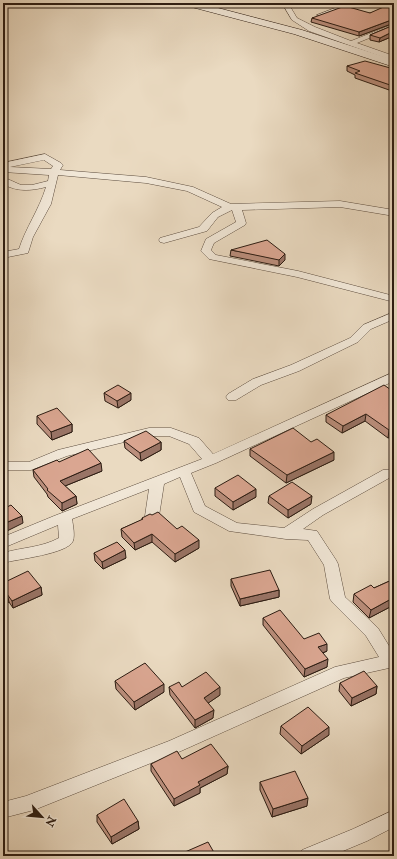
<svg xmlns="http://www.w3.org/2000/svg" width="397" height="859" viewBox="0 0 397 859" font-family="'IM FELL Double Pica',serif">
  <rect width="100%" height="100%" fill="#eadac1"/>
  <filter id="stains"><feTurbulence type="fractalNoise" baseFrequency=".005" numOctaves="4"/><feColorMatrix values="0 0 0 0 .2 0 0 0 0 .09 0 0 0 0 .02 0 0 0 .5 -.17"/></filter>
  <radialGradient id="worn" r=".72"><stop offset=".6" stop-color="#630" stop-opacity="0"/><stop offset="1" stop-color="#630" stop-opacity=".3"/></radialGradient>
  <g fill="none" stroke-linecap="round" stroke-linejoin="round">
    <g stroke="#5c4c3e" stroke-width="1">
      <g id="street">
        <polygon points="3,3 10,3 3,6"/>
        <polygon points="282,3 288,3 297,18 315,27 351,41 394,24 394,28 357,43 394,56 394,61 309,31 292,20"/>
        <polygon points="348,3 357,3 322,16 317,15"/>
        <path d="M45 154 61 163 63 165 60 170 146 177 193 187 231 204 340 201 394 210V216L340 207 242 210 246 223 245 225 214 243 211 250 216 255 298 271 394 296V302L297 277 209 259 201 251 206 239 236 222 232 210 218 217 207 231 164 243 160 242 159 240 160 238 199 227 212 213 222 207 187 191 146 183 58 175 51 204 33 237 28 253 3 258V252L19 249C26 227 39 210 46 187 31 191 17 192 3 184V177L21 185H32L48 181 49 175 3 172V163ZM44 160 53 166 51 169 10 167Z"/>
        <polygon points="394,312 394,319 371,329 358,342 299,371 261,385 236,400 228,400 226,397 228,394 253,379 291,365 350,338 363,325"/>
        <path d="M394 372V381L216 463 191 473 205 506 237 523 284 528 313 509 383 470 394 469V477H391L323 515 303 529 317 531 336 560 338 564 345 597 378 628 394 654V669L389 668 344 678 181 751 34 810 3 818V802L26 796 169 741 335 667 379 657 366 636 333 603 330 599 324 565 308 540 286 539 229 531 194 512 180 477 164 484 159 516 157 519 152 521 147 519 145 516 149 489 72 519C73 525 75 535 73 541 68 554 17 559 3 563V553C23 547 40 548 59 538L58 525 3 548V537L54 516 202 459 189 444 169 436H149L67 456 31 470H3V462H29L58 450 149 428H171L199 438 213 454Z"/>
        <polygon points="394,810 394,827 367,841 331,856 299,856 302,850 353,829"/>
      </g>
    </g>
    <g stroke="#2c1c12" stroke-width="1">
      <polygon id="secondary" points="182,3 199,3 302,30 394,60 394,67 294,34 184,5"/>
    </g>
    <use href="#street" fill="#f1e7d7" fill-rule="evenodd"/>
    <use href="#secondary" fill="#f1e7d7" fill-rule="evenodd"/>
  </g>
  <g fill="#bb8f7d" stroke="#2c1c12">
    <polygon points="394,7 394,23 359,36 311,22 312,18 370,13"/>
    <polygon points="394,25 394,37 391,37 379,42 370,40 370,35"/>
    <polygon points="347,66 394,69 394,91 392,91 355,78 355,75 347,71"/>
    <polygon points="231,250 285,260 279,266 230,256"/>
    <polygon points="394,392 394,435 388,438 365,421 342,433 326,422 326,415"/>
    <polygon points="104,393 131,400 118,408 105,401"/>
    <polygon points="37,416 72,424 72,432 52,440 37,424"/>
    <polygon points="124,441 161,442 161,450 141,461 125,448"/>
    <polygon points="250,449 334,460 286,483 250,456"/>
    <polygon points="59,462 102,471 65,486 76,496 77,504 62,511 48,497 47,494 34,477 33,470"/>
    <polygon points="215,488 256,497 233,510 215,496"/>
    <polygon points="269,496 311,504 288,518 268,503"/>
    <polygon points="142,518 177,529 199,548 175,562 152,542 135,550 122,537 121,529 142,520"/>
    <polygon points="94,553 126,558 103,569 95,561"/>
    <polygon points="231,579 279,590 279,597 240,606 231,586"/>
    <polygon points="394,579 394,611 390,607 369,618 353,602 354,594 374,588"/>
    <polygon points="3,583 41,587 42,595 13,608 9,602 3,604"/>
    <polygon points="263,618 304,639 327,651 323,653 327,667 304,677 263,625"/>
    <polygon points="115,681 164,692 135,710 116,689"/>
    <polygon points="340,683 377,686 376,694 351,706 339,691"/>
    <polygon points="169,687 182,687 220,695 208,703 213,718 195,728 170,695"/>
    <polygon points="281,726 329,735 301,754 280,734"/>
    <polygon points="182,759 228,766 227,774 200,788 200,793 174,806 151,771 151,764"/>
    <polygon points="260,782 307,806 272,817 260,790"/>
    <polygon points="97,815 138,821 139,829 112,844 97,822"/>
  </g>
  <g fill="#997466" stroke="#2c1c12">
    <polygon points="394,19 394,23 359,36 359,32"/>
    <polygon points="392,32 391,37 379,42 380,38"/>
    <polygon points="393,86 394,86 394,91 392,91"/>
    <polygon points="285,254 285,260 279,266 279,260"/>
    <polygon points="131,393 131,400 118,408 117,401"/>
    <polygon points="366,414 365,421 342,433 343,426"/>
    <polygon points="72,424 72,432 52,440 51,432"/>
    <polygon points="394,428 394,435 388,438 389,430"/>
    <polygon points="161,442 161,450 141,461 140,453"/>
    <polygon points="334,452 334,460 286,483 287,475"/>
    <polygon points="101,463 102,471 60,488 60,481"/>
    <polygon points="256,489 256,497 233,510 233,502"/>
    <polygon points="76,496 77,504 62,511 62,503"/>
    <polygon points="312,496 311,504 288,518 288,510"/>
    <polygon points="22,516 23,523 3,533 3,524"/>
    <polygon points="152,534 152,542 135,550 134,543"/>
    <polygon points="199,540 199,548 175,562 175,554"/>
    <polygon points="125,550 126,558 103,569 102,562"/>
    <polygon points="41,587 42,595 13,608 12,601"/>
    <polygon points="279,590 279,597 240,606 240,599"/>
    <polygon points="7,594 9,602 3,604 3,596"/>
    <polygon points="391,599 390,607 369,618 371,610"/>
    <polygon points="327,644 327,651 318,655 318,647"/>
    <polygon points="328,659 327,667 304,677 305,669"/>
    <polygon points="164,684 164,692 135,710 134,702"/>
    <polygon points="377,686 376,694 351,706 352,698"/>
    <polygon points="220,687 220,695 204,706 204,698"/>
    <polygon points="214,710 213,718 195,728 195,720"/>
    <polygon points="329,727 329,735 301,754 302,746"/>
    <polygon points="3,728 4,728 5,735 3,736"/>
    <polygon points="228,766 227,774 200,788 200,793 174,806 174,799 198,782"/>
    <polygon points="308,798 307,806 272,817 273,809"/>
    <polygon points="138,821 139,829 112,844 111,837"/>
  </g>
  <g fill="#daa691" stroke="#2c1c12">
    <polygon points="388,5 394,7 394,19 359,32 312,18 345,6 370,13"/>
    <polygon points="394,25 394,33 392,32 380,38 370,35"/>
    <polygon points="365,61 394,69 394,86 393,86 355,73 360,71 347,66"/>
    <polygon points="267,240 285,254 279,260 231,250"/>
    <polygon points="118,385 131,393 117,401 104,393"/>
    <polygon points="384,385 394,392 394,428 389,430 366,414 343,426 326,415"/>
    <polygon points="57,408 72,424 51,432 37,416"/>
    <polygon points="293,428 311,442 317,439 334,452 287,475 250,449"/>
    <polygon points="146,431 161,442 140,453 124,441"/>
    <polygon points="88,449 101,463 60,481 76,496 62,503 47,490 48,489 33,470 57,460 59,462"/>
    <polygon points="238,475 256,489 233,502 215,488"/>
    <polygon points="292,482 312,496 288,510 269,496"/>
    <polygon points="11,505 22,516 3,524 3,509"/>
    <polygon points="158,512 177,529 182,526 199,540 175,554 152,534 134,543 121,529 143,519 142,518 150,514 152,515"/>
    <polygon points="117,542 125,550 102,562 94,553"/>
    <polygon points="270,570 279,590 240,599 231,579"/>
    <polygon points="28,571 41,587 12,601 7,594 3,596 3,583"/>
    <polygon points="394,579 394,602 391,599 371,610 354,594 371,585 374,588"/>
    <polygon points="280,610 304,639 319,633 327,644 318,647 328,659 305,669 263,618"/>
    <polygon points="145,663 164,684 134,702 115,681"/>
    <polygon points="364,671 377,686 352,698 340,683"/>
    <polygon points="206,672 220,687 204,698 214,710 195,720 169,687 179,682 182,687"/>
    <polygon points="308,707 329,727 302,746 281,726"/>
    <polygon points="211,744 228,766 198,782 200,785 174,799 151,764 177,751 182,759"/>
    <polygon points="295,771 308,798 273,809 260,782"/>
    <polygon points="124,799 138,821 111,837 97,815"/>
    <polygon points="208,842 216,856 187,856 185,852"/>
  </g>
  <rect width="397" height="859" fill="none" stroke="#eadac1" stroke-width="16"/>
  <rect x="4" y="4" width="389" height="851" fill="none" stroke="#2c1c12" stroke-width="2"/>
  <rect x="8" y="8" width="381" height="843" fill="none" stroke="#2c1c12"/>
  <g transform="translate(42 817) rotate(117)" stroke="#f1e7d7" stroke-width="3" paint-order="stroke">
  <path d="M0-3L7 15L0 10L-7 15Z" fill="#2c1c12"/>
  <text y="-6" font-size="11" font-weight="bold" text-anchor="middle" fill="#2c1c12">N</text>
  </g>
  <rect width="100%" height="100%" filter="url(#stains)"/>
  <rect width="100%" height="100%" fill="url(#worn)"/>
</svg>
